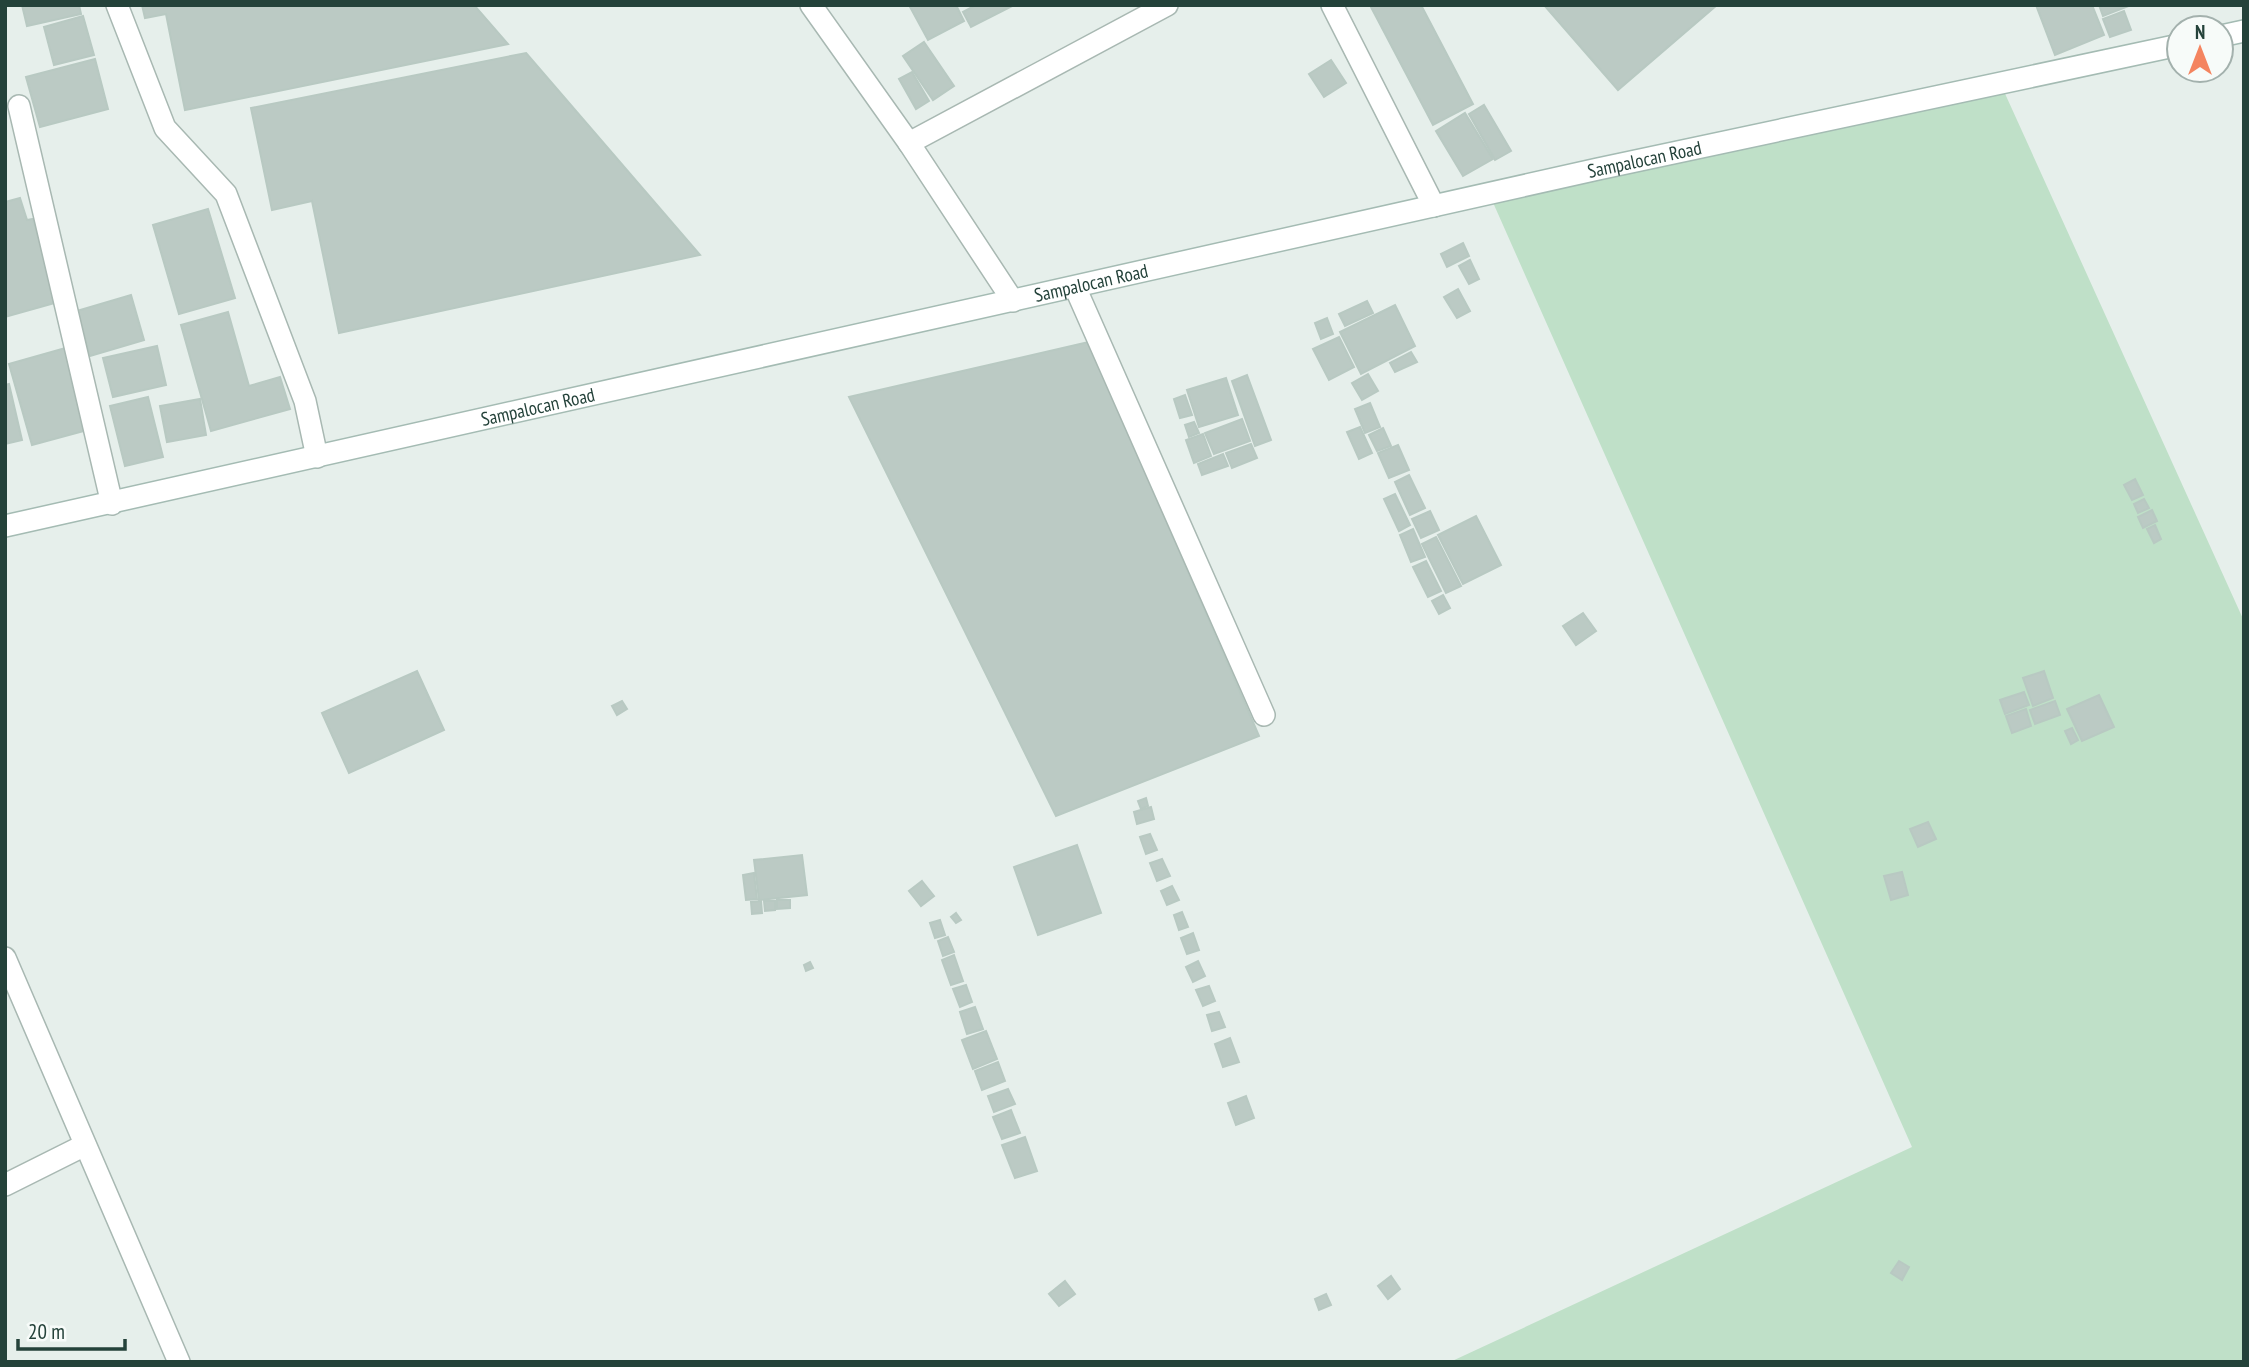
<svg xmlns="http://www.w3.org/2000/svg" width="2249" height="1367" viewBox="0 0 2249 1367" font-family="'PT Sans Narrow',sans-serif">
  <rect width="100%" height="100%" fill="#e6efeb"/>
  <polygon fill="#bfe0c8" points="2002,87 2244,621 2244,1362 1450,1362 1912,1147 1491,198"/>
  <g fill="#bbcac4" stroke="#b8c9c2" stroke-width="2">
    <polygon points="22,5 79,5 81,14 27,26"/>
    <polygon points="142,5 474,5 508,44 185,110 166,14 145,18"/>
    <polygon points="909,5 956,5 964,21 928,40"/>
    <polygon points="976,5 1014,5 971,27 963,12"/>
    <polygon points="1374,5 1421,5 1473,104 1433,125 1371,7"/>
    <polygon points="1544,5 1717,5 1618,90"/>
    <polygon points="2036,5 2092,5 2104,35 2055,55"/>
    <polygon points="2099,5 2131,5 2103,16"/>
    <polygon points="2124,11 2131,30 2110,37 2103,19"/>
    <polygon points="83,16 94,55 54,65 44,27"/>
    <polygon points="924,42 954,86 933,100 903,56"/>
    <polygon points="526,53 700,255 339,333 312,201 272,210 251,108"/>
    <polygon points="95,59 108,109 40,127 26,77"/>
    <polygon points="1331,60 1346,83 1324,97 1309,74"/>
    <polygon points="912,72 929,101 916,109 899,79"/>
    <polygon points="1484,105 1511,151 1495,160 1469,114"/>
    <polygon points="1465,113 1493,159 1463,176 1436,131"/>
    <polygon points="20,198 27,220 33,219 58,302 5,317 5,202"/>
    <polygon points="208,209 235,298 179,314 153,225"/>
    <polygon points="1463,243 1469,256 1447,267 1441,254"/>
    <polygon points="1470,260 1479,279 1469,284 1459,266"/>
    <polygon points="1458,289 1470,311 1457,318 1444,297"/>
    <polygon points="131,295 144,340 90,356 77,311"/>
    <polygon points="1367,301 1373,313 1345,326 1339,314"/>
    <polygon points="1395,305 1415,346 1361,374 1340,332"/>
    <polygon points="228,312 249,386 280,377 290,409 211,431 181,325"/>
    <polygon points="1327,318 1333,334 1321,339 1315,323"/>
    <polygon points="1339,337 1354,367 1329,380 1313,349"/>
    <polygon points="1089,342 1259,736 1056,816 849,397"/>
    <polygon points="157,346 166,385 113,397 103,358"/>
    <polygon points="69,347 91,429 32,445 9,364"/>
    <polygon points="1411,352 1417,362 1395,372 1390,363"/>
    <polygon points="1368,374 1378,391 1362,400 1352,383"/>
    <polygon points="1247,375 1271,440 1255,446 1232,381"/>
    <polygon points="1226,378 1238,415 1199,427 1187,390"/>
    <polygon points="9,384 22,440 5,444 5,385"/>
    <polygon points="1185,395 1192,415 1180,418 1174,399"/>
    <polygon points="148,397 163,457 125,466 110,406"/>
    <polygon points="200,399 206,435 167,442 160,406"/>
    <polygon points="1370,403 1380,427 1365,433 1355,409"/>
    <polygon points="1242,419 1250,441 1214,454 1205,433"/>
    <polygon points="1194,422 1199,433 1189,437 1185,425"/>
    <polygon points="1360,427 1372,453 1359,459 1347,432"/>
    <polygon points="1383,428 1391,446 1377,451 1369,435"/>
    <polygon points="1203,434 1211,456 1194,463 1186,440"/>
    <polygon points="1251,444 1257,458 1232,468 1226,453"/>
    <polygon points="1398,445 1409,470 1389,478 1378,453"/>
    <polygon points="1223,454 1228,466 1202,475 1198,464"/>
    <polygon points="1409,475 1425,508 1410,515 1395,482"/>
    <polygon points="2135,479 2143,495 2132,500 2124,485"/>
    <polygon points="1395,494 1410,525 1399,531 1384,499"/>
    <polygon points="2144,499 2149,508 2138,513 2134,504"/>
    <polygon points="2152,510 2157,521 2143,528 2138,517"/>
    <polygon points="1430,511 1439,530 1421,538 1412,519"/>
    <polygon points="1476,516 1501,565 1463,584 1438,535"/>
    <polygon points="2155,525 2161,539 2154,543 2147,529"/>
    <polygon points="1413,529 1425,557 1411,562 1400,535"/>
    <polygon points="1436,537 1461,586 1446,593 1422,544"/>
    <polygon points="1426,561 1441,591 1428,597 1413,567"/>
    <polygon points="1443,595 1450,608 1439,614 1432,601"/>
    <polygon points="1583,613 1596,631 1576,645 1563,626"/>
    <polygon points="417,671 444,730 349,773 322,713"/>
    <polygon points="2044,671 2053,698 2033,706 2023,678"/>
    <polygon points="2024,692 2029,705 2005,714 2000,700"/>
    <polygon points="2099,695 2114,727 2082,741 2067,709"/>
    <polygon points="622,701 627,709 617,715 612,706"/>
    <polygon points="2055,701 2060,715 2035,724 2030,710"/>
    <polygon points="2026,709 2031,726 2012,733 2006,716"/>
    <polygon points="2072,728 2078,740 2071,744 2065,731"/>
    <polygon points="1146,798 1148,806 1141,809 1138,801"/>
    <polygon points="1151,807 1154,819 1137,824 1134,812"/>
    <polygon points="1928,822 1936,839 1918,847 1910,829"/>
    <polygon points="1150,834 1157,850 1146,854 1140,837"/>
    <polygon points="1077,845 1101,913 1038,935 1014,867"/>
    <polygon points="802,855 807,895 759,900 754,860"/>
    <polygon points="1162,859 1170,876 1157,881 1150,863"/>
    <polygon points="1902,872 1908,895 1891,900 1884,876"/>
    <polygon points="754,873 757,899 746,900 743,875"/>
    <polygon points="922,881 934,896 921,906 909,891"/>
    <polygon points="1172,886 1179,900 1167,905 1161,891"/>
    <polygon points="777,900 790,900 790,908 777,909"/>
    <polygon points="761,901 762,913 752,914 751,902"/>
    <polygon points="764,901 775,901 775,910 765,911"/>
    <polygon points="1182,912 1188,927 1179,930 1174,915"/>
    <polygon points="956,913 961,920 956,923 951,917"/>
    <polygon points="940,920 945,935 935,938 930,923"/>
    <polygon points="1193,933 1199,950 1187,954 1181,938"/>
    <polygon points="948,937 954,952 943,956 938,941"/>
    <polygon points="954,955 963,981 951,985 942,960"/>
    <polygon points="1198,961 1205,976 1193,982 1186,967"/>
    <polygon points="810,962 813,968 806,971 804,965"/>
    <polygon points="966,985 972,1002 960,1007 953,989"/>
    <polygon points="1209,986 1215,1001 1203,1006 1196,990"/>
    <polygon points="975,1007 983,1029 967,1034 960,1012"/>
    <polygon points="1219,1012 1225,1027 1212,1031 1207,1015"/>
    <polygon points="986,1031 997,1059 973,1069 962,1040"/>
    <polygon points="1230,1038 1239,1062 1223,1067 1215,1044"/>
    <polygon points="998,1062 1005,1081 982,1090 975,1071"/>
    <polygon points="1008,1089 1015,1104 994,1112 988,1096"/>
    <polygon points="1246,1096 1254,1118 1236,1125 1228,1103"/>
    <polygon points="1011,1110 1020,1133 1002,1139 993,1117"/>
    <polygon points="1025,1137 1037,1171 1015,1178 1002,1145"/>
    <polygon points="1899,1261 1909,1267 1902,1280 1891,1273"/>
    <polygon points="1391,1276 1400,1289 1388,1299 1378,1286"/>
    <polygon points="1065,1281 1075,1294 1059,1306 1049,1294"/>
    <polygon points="1326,1294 1331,1305 1319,1310 1315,1299"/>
  </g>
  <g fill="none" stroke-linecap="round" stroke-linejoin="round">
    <g stroke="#a8b8b2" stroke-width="24">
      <g id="service">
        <polyline points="117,5 165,128 226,194 305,401 317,457"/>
        <polyline points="811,5 909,143 1013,301"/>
        <polyline points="1332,5 1434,206"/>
        <polyline points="909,143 1167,5"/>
        <polyline points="1075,287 1264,715"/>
        <polyline points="5,1185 85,1145"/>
      </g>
    </g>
    <g stroke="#a8b8b2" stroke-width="24">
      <g id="minor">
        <polyline points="19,106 112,504"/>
        <polyline points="5,958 179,1362"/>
      </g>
    </g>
    <g stroke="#a4bbb3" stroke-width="24">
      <g id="secondary">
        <polyline points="2221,36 2244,31"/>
        <path id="s1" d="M5 526 1598 169 2179 45"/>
      </g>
    </g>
    <use href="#service" stroke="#fff" stroke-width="21"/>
    <use href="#minor" stroke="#fff" stroke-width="21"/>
    <use href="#secondary" stroke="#fff" stroke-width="21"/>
  </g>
  <g text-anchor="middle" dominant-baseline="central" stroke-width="6" stroke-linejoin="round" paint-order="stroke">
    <g font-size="19" fill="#24423a" stroke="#f7fbf9">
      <text stroke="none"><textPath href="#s1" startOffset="1680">Sampalocan Road</textPath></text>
      <text stroke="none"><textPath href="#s1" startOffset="1113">Sampalocan Road</textPath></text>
      <text stroke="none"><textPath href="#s1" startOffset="546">Sampalocan Road</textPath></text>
    </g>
  </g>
  <rect width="2249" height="1367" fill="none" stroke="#24423a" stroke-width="14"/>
  <g transform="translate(2200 49)"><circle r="33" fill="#f7fbf9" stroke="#a3b1ad" stroke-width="2"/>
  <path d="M0-5L12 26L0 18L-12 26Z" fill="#f4845f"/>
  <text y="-10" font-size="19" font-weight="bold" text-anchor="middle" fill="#24423a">N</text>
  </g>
  <path d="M18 1339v10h107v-10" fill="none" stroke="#24423a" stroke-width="3.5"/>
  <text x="28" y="1339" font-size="21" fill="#24423a" stroke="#f7fbf9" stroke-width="5" paint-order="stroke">20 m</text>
</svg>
